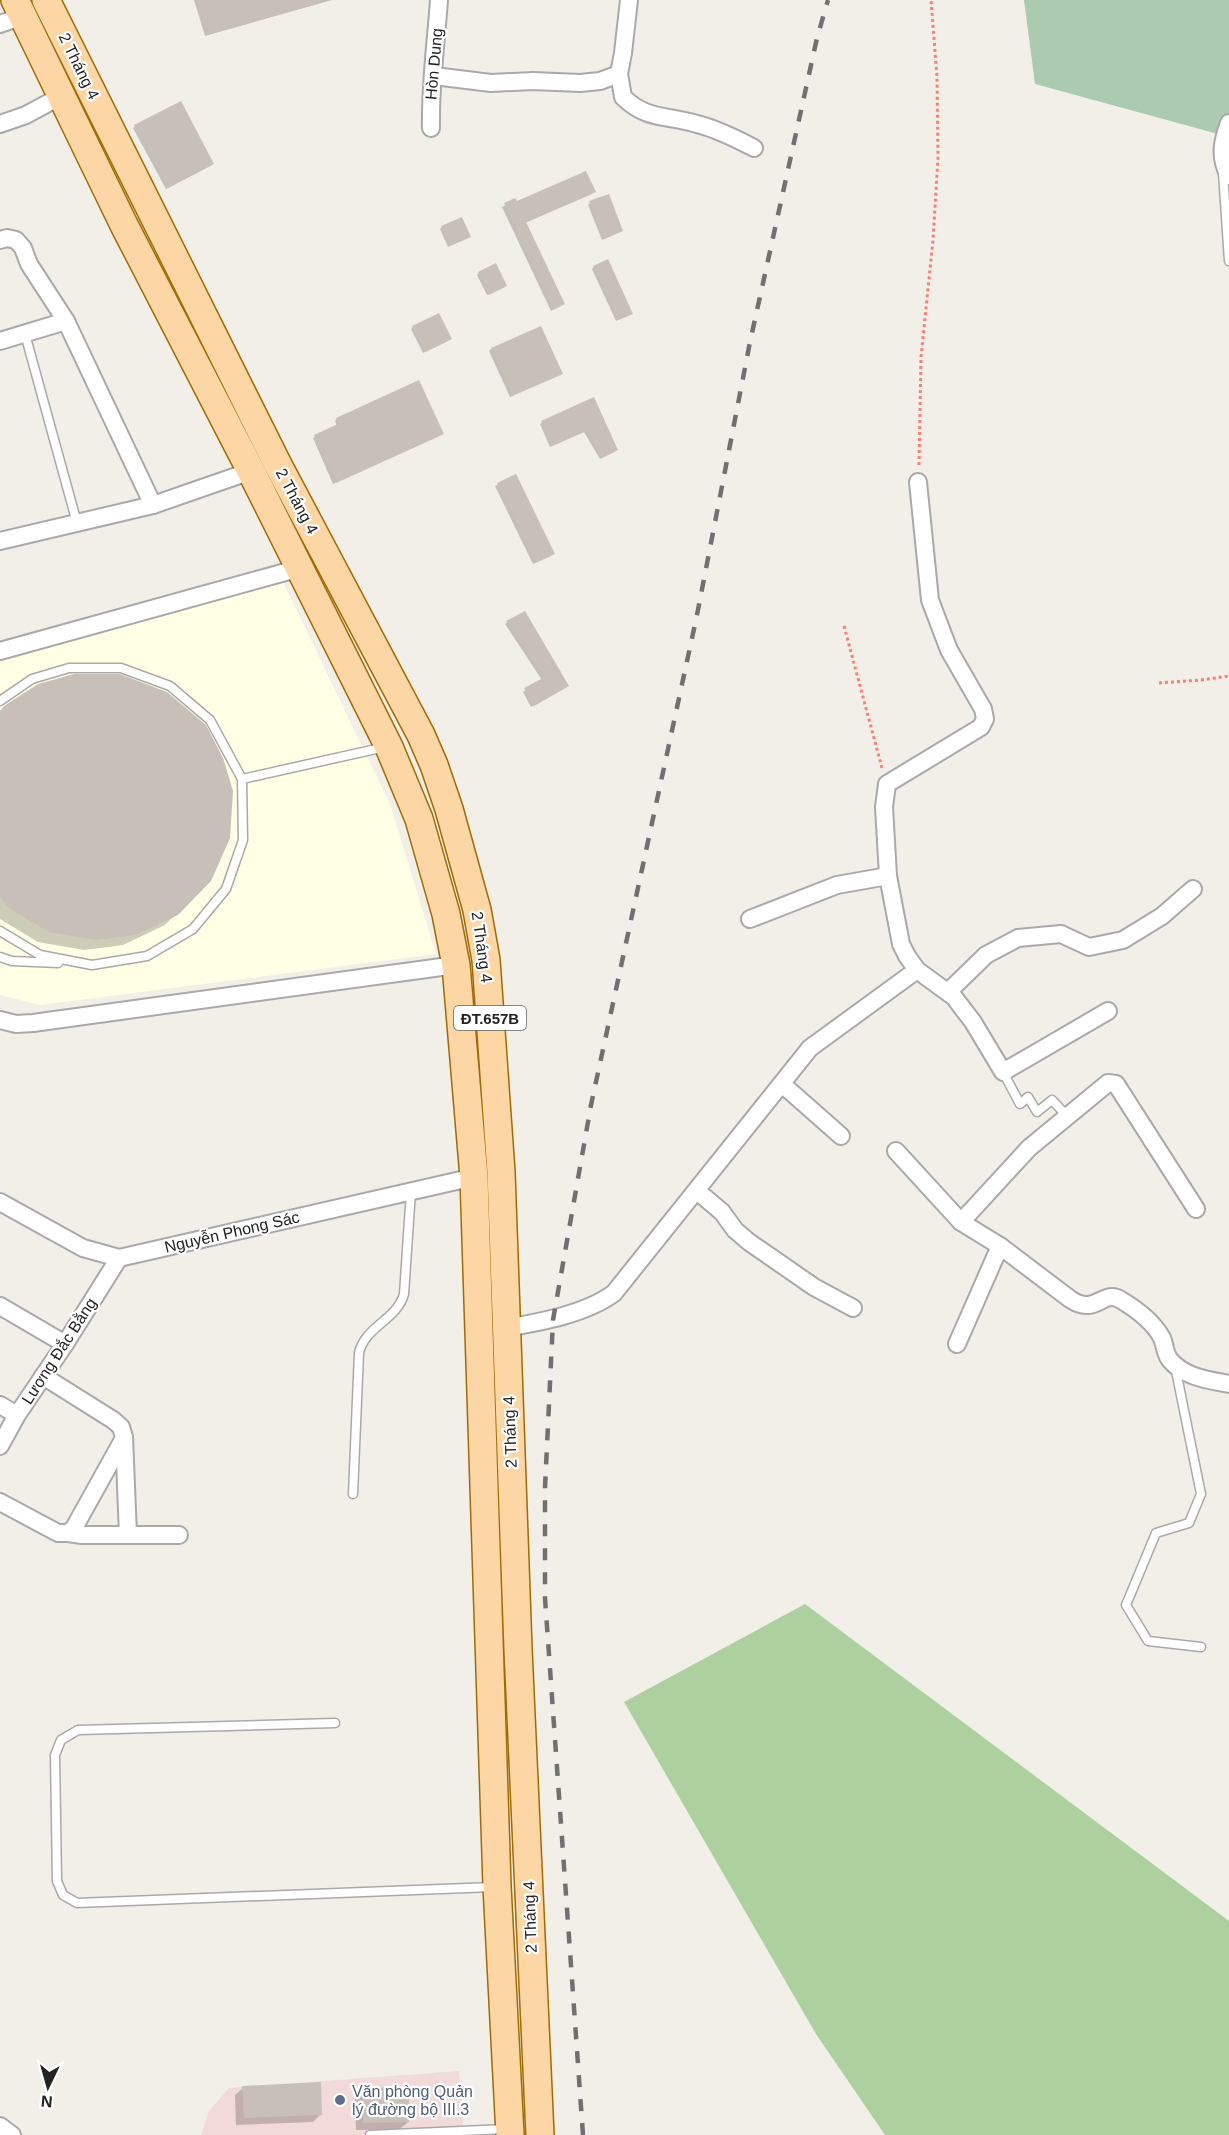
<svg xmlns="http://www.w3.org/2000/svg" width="1229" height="2135" viewBox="0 0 1229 2135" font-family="Arial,sans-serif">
  <rect width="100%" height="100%" fill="#f2efe9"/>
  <polygon fill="#f2dad9" points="459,2071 464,2135 201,2135 209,2111 229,2088"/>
  <polygon fill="#ffffe5" points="283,582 390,804 436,954 40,1005 0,995 0,657"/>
  <polygon fill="#add19e" points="805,1604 1229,1921 1229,2135 885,2135 816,2034 624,1702"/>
  <polygon fill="#aacbaf" points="1024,0 1229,0 1229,137 1035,84"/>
  <g fill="#0003">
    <polygon points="194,0 332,0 205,36"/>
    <polygon points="135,126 210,166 166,189 133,128"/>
    <polygon points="592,194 525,223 563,304 551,311 502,207 515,200 516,203"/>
    <polygon points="590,203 622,231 602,240 588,205"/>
    <polygon points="442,227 469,237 448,247 440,229"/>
    <polygon points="594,267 630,315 616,321 592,269"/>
    <polygon points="479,273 503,288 487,295 477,275"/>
    <polygon points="413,327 448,341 423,353 411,329"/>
    <polygon points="491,349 561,374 510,397 489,351"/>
    <polygon points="593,399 614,452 600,459 584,432 550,447 540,424"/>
    <polygon points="337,419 441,435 333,484 313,438 337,426 335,421"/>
    <polygon points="515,476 551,556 533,564 495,486"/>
    <polygon points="525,613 565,688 531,707 523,692 542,680 505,624"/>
    <polygon points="0,712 209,880 165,925 123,945 84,950 38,942 0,919"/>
    <polygon points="243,2088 321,2114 313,2122 236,2125 235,2095"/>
    <polygon points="363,2089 408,2122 400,2129 356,2130 355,2097"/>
  </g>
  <g fill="#c7bfb8">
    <polygon points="196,0 316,0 317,4 207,35"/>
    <polygon points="181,101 214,164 168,188 134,125"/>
    <polygon points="586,171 596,192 526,222 565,304 553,310 504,203 515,198 517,201"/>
    <polygon points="609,194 623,231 604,239 589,201"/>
    <polygon points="462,217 471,237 450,246 441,226"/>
    <polygon points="608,259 633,314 618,320 593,266"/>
    <polygon points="496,263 507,286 489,295 478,272"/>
    <polygon points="439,313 452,339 425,352 412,326"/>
    <polygon points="541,326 563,374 512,396 491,348"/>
    <polygon points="419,380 444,434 336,483 314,435 338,424 336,418"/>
    <polygon points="594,397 618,450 602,458 586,431 552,446 541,421"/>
    <polygon points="516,474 555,554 535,563 497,483"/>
    <polygon points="525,611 569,686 534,706 524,688 543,678 506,621"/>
    <polygon points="74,674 120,674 167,692 206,725 223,758 233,791 230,838 211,881 178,915 135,935 96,940 49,932 9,908 0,897 0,711 4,706 38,684"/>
    <polygon points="321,2082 322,2115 244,2118 242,2086"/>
    <polygon points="409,2087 409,2122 363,2123 363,2088"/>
  </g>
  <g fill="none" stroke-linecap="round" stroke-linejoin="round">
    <g stroke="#a9a9a9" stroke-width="11">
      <g id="service">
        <polyline points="1223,173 1229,261"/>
        <polyline points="25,334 77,523"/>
        <polyline points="0,701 32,679 69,668 121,668 170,686 210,720 242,779 243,840 226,889 193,929 147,956 92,965 40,955 0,931"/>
        <polyline points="242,779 385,747"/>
        <polyline points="0,957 12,961 58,963"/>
        <polyline points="1003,1072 1020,1104 1028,1097 1037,1112 1052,1100 1067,1116"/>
        <polyline points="1175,1366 1201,1494 1189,1523 1156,1533 1126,1605 1148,1641 1201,1647"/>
        <path d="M353 1494 359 1353C365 1326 397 1320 404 1294L411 1191"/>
        <polyline points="335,1723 78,1730 61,1740 55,1755 57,1881 63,1895 77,1903 493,1887"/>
        <polyline points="370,2135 507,2129"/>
      </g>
    </g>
    <g stroke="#a9a9a9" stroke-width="20">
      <g id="minor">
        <path d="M629 0 623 53 619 74 623 97C646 120 667 115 697 124 717 129 735 138 754 148"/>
        <polyline points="0,24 23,16"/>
        <polyline points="434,76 491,83 533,81 580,83 600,81 619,74"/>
        <path d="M1229 123C1222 142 1219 157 1229 176"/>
        <polyline points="0,124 26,115 61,96"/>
        <path d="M431 128C430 85 436 43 439 0"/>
        <polyline points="0,240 7,238 16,240 23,248 29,264 66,321"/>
        <polyline points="0,341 66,321 153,505 251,471"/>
        <polyline points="0,541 153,505"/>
        <polyline points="0,651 300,568"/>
        <polyline points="750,919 837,885 888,876"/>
        <polyline points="917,970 907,956 901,944 888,876 884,807 887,784 981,727 985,719 983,709 949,650 930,600 918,482"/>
        <polyline points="948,992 986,955 1018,938 1061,934 1089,947 1123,940 1162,916 1193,889"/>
        <polyline points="0,1020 16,1024 33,1023 456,965"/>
        <polyline points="782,1084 841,1136"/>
        <path d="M896 1151 961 1222 1000 1246 1070 1299C1096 1317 1103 1288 1121 1300 1136 1309 1154 1323 1162 1338 1165 1345 1165 1354 1170 1360 1184 1377 1208 1380 1229 1384"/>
        <polyline points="697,1191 722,1212 735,1230 749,1242 814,1287 853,1308"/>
        <polyline points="0,1202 83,1248 119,1258 474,1177"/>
        <polyline points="961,1222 1029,1148 1108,1083 1116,1084 1196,1209"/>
        <polyline points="0,1306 65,1344"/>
        <path d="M506 1328C540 1322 586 1314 614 1293L810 1048 917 970 954 997 973 1022 1003 1072 1108 1011"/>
        <polyline points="957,1344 1000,1246"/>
        <polyline points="43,1376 113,1420 121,1427 124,1437 128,1535"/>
        <polyline points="0,1405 17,1415"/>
        <polyline points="0,1446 17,1415 65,1344 119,1258"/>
        <polyline points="0,1502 58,1533 68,1533 74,1528 124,1438"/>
        <polyline points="68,1533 82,1535 179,1535"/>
        <polyline points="0,2126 12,2135"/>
      </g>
    </g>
    <g stroke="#a06b00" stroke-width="30">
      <g id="primary">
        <polyline points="15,0 124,225 251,471 389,747 419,819 446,914 456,965 474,1177 497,1886 510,2135"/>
        <polyline points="46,0 277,463 421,735 434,765 449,809 477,910 486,960 501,1172 518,1649 540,2135"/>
      </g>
    </g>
    <g stroke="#fa8072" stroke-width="3" stroke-dasharray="3 3" stroke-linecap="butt">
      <polyline points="919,465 921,357 933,240 938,158 937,77 931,0"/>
      <polyline points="844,626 882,768"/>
      <polyline points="1159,683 1201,680 1229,676"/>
    </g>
    <use href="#service" stroke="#fff" stroke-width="8"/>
    <use href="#minor" stroke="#fff" stroke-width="16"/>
    <use href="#primary" stroke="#fcd6a4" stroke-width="27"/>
    <polyline stroke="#707070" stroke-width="4.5" stroke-dasharray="12 12" stroke-linecap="butt" points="583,2135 545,1598 545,1488 553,1320 591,1105 697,615 750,342 817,38 828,0"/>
  </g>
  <circle fill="#5c6f8a" stroke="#fff" stroke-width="2" cx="340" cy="2100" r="6"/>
  <g text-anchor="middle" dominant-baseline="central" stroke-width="4.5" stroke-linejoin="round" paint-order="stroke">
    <rect fill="#fff" stroke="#646464" stroke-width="1.5" x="454" y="1006" width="72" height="24" rx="4.5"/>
    <g font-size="15" font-weight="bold" fill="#222">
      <text x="490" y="1018">ĐT.657B</text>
    </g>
    <g font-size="16" fill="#222" stroke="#fff">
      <text transform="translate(434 64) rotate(-85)">Hòn Dung</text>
      <text transform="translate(79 66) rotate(64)">2 Tháng 4</text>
      <text transform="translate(297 501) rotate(62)">2 Tháng 4</text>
      <text transform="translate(482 947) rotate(82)">2 Tháng 4</text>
      <text transform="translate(232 1232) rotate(-13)">Nguyễn Phong Sác</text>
      <text transform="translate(59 1351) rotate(-57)">Lương Đắc Bằng</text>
      <text transform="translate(510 1432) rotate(-92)">2 Tháng 4</text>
      <text transform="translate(530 1917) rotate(-92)">2 Tháng 4</text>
    </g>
    <g font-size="16" fill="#4e5e75" stroke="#fff" text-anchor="start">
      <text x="352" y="2091">Văn phòng Quản<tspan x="352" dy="18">lý đường bộ III.3</tspan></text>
    </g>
  </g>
  <g transform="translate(48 2087) rotate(185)" stroke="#ffffff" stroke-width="4.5" paint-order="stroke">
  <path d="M0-4.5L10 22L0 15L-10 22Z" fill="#222222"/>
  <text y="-9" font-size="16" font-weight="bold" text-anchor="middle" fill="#222222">N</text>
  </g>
</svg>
